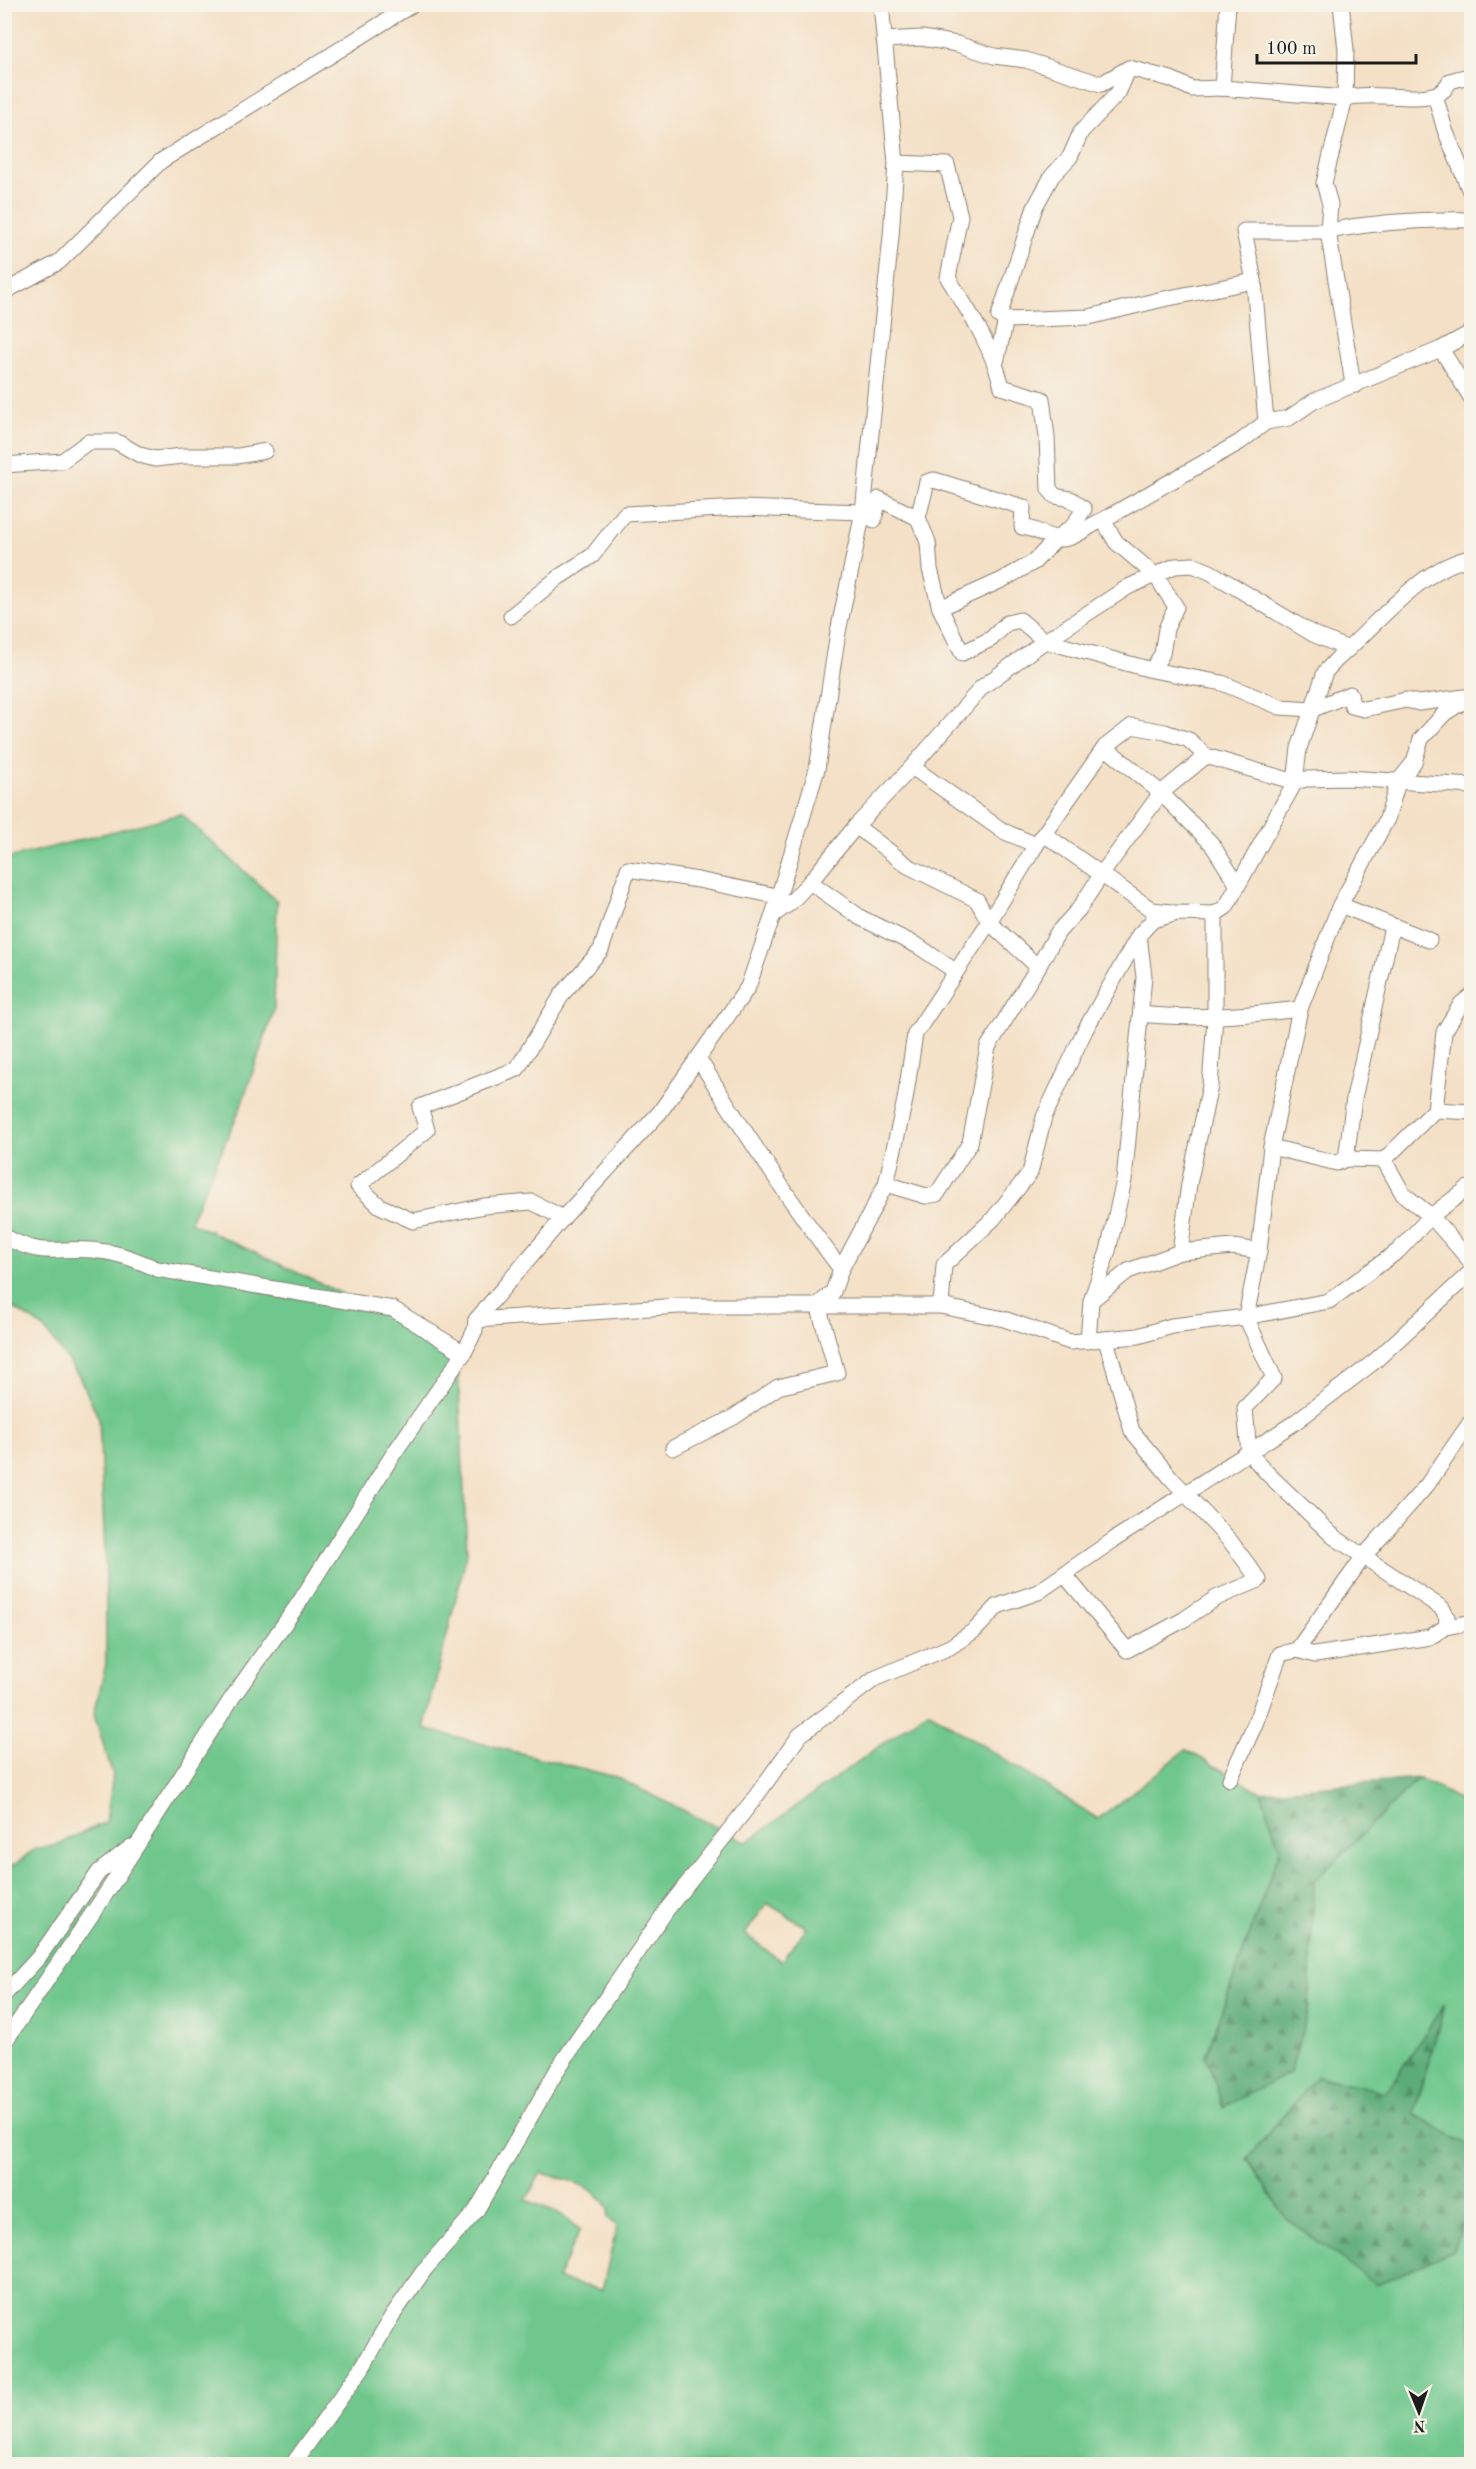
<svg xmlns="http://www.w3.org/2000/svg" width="1476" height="2469" viewBox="0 0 1476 2469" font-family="'Old Standard TT',serif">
  <defs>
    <pattern id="forest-firs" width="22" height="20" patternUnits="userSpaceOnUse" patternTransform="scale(1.5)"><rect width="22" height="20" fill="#5cac78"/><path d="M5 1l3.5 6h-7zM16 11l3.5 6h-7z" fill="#4b8b62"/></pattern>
  </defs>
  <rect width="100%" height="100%" fill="#f7f3e8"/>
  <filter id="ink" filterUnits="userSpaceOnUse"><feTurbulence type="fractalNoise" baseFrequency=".0167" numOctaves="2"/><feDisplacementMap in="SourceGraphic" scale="12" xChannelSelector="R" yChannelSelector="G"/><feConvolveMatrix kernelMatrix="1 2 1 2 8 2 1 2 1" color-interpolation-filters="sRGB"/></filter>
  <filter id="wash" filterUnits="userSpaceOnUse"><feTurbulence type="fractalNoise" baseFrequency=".008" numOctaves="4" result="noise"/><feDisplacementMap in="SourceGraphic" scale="24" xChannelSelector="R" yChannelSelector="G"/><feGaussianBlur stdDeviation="1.35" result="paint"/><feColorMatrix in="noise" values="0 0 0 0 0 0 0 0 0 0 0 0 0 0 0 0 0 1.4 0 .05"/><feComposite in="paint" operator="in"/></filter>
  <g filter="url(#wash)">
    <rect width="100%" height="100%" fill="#f4e0c6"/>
    <path fill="#70c78d" stroke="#467254" stroke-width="1.5" fill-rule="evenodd" d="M181 814 277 901 274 1010 240 1109 190 1222 457 1348 467 1553 424 1729 616 1777 747 1842 928 1711 1098 1819 1186 1750 1261 1792 1280 1849 1206 2056 1309 2007 1314 1882 1419 1778 1471 1806V2141L1468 2146 1414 2114 1444 2006 1386 2093 1317 2076 1452 2252 1471 2202V2464H5V1866L14 1865 35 1849 54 1846 106 1822 113 1775 94 1715 106 1664V1576L99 1419 79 1376 43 1327 12 1307 5 1304V859ZM767 1903 807 1928 781 1961 745 1934ZM541 2173C567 2179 595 2185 609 2208L608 2217 617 2226 602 2290 557 2279 580 2230 559 2213 526 2200Z"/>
    <g fill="url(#forest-firs)" stroke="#3c644a" stroke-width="1.5">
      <polygon points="1419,1778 1314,1882 1309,2007 1290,2073 1223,2107 1206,2056 1280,1849 1261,1792"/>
      <polygon points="1445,2003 1414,2114 1468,2145 1471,2141 1471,2202 1452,2251 1377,2285 1286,2218 1247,2159 1317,2076 1386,2092"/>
    </g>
  </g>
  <g filter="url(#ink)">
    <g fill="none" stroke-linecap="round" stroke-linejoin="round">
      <g stroke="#887e71" stroke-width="17">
        <g id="minor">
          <path d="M884 40 922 38 957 44 994 56 1026 60 1101 84 1129 68 1171 79 1192 89 1222 88 1345 98C1374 91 1410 102 1437 94 1444 92 1446 87 1450 81L1472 75"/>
          <polyline points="1222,88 1228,4"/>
          <polyline points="1435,95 1445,130 1472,196"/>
          <path d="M896 163 947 165 960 216 948 278C970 313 992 346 1002 387L1042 399 1047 437 1049 489 1055 496 1071 499 1084 509 1073 526 1058 537 1034 562 1002 580 940 608"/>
          <polyline points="1254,281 1266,422"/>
          <polyline points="4,292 59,262 161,161 413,4"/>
          <polyline points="1006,320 999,316 1035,207 1052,176 1070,157 1081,132 1118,93 1129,68"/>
          <polyline points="1441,349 1472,399"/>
          <polyline points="996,362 1006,320 1089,317 1159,300 1254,281 1244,231 1328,231 1330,204 1324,183 1345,98 1346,50 1341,4"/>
          <path d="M1356 385 1352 378 1328 231C1376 222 1423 219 1472 220"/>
          <polyline points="4,465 62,461 88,442 117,442 140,455 155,459 182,456 238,456 265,451"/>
          <polyline points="1103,520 1240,442 1266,422 1289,418 1314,401 1441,349 1472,332"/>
          <polyline points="511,616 559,577 592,556 625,514 741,508 863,512 874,520 879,499 918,518"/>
          <path d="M1152 670 1162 654 1166 629 1176 607 1156 576 1116 542 1103 520C1091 524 1080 535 1068 538 1053 543 1037 528 1022 527L1023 507 934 480 927 482 918 518 928 542 930 569 940 608 962 653 991 639 1007 623 1020 620 1045 641 1152 670 1222 683 1280 707 1313 709 1350 694 1352 706 1364 709 1406 700 1419 703 1472 696"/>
          <polyline points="1105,747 1132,726 1165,732 1189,740 1206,756 1295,782 1306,779 1348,778 1472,786"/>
          <polyline points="912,767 1003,831 1036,845 1105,747 1161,793 1211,843 1237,884"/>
          <polyline points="856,826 908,866 977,900 989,922 1038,967 988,1047 970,1143 937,1194 926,1196 886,1184"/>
          <polyline points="1044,834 1152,910 1171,912"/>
          <polyline points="810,882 861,918 918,946 955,971"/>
          <polyline points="1340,905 1429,940"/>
          <polyline points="773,915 790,903 810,882 856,826 912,767 982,687 1045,641 1128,587 1175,566 1193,565 1210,572 1313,634 1348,649"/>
          <polyline points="1038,967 1058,932 1079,909 1101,875 1161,793 1206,756"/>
          <path d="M1141 1014C1194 1020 1247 1015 1300 1009"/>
          <path d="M698 1058C743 1130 789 1201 841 1269"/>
          <polyline points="1435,1110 1444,1032 1461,1004 1472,995"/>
          <polyline points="1271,1147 1337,1163 1346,1159 1354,1098 1392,927"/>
          <polyline points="1346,1159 1384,1160 1435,1110 1472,1112"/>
          <polyline points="1384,1160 1403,1194 1431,1216 1472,1263"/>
          <polyline points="563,1218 532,1202 484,1206 413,1221 380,1206 358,1186 427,1130 420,1107 517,1069 563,993 601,950 628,869 698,880 777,896"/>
          <path d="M4 1236C45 1260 59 1245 99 1251 120 1253 139 1261 157 1269L393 1309 464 1353"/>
          <path d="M1259 1251 1233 1247 1180 1252 1189 1184 1210 1086 1215 1017V914L1226 907 1295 782 1299 748 1325 672 1336 660C1375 627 1421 566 1472 558"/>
          <polyline points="1092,1300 1128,1271 1180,1252"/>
          <polyline points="941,1306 1004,1319 1070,1342 1138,1336 1172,1326 1246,1317 1329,1301 1398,1251 1431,1216 1468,1188 1472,1189"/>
          <polyline points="476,1320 679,1306 941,1306 944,1265 993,1219 1030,1173 1044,1117 1085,1030 1139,935"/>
          <polyline points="1088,1341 1091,1301 1108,1251 1124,1180 1144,977 1139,935 1153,920 1177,913 1215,914"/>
          <polyline points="673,1448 734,1417 778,1387 837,1373 818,1305 833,1292 841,1269 886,1184 905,1100 915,1034 989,922 1036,845"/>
          <polyline points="1064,1574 1127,1650 1183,1620 1216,1598 1259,1580 1231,1542 1171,1478 1132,1431 1106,1340"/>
          <polyline points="1446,1627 1447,1617 1442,1608 1334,1537 1269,1475 1249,1453 1245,1408 1274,1378 1246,1317 1259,1251 1271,1147 1300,1009 1340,905 1387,819 1398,782 1414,762 1421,739 1445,713 1469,698"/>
          <polyline points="1297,1650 1315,1655 1430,1637 1446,1627 1472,1622"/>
          <polyline points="1230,1779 1255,1724 1280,1654 1297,1650 1364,1556 1427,1485 1472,1420"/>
          <polyline points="4,1995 38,1958 99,1872 131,1847"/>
          <polyline points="4,2043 105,1895 232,1698 299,1603 394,1453 464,1353 475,1330 476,1320 563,1218 660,1112 748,987 773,915 817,769 838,632 863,512 891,237 896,163 881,4"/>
          <polyline points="293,2464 362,2368 392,2316 425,2269 476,2211 559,2067 668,1908 754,1799 800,1735 876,1678 950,1647 975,1630 998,1606 1038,1592 1115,1539 1294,1423 1375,1361 1472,1271"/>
        </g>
      </g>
      <use href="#minor" stroke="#fff" stroke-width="15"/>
    </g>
  </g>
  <rect width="1476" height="2469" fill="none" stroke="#f7f3e8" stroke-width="24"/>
  <g transform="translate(1419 2412) rotate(178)" stroke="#f7f3e8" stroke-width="4.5" paint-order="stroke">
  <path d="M0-4.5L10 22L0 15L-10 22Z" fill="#1c1c1c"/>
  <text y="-9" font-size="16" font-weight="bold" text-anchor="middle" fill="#1c1c1c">N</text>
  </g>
  <path d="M1257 54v9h159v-9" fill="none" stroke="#1c1c1c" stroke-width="3"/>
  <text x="1266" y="54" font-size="18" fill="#1c1c1c" stroke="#f7f3e8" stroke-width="4.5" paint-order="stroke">100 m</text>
</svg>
